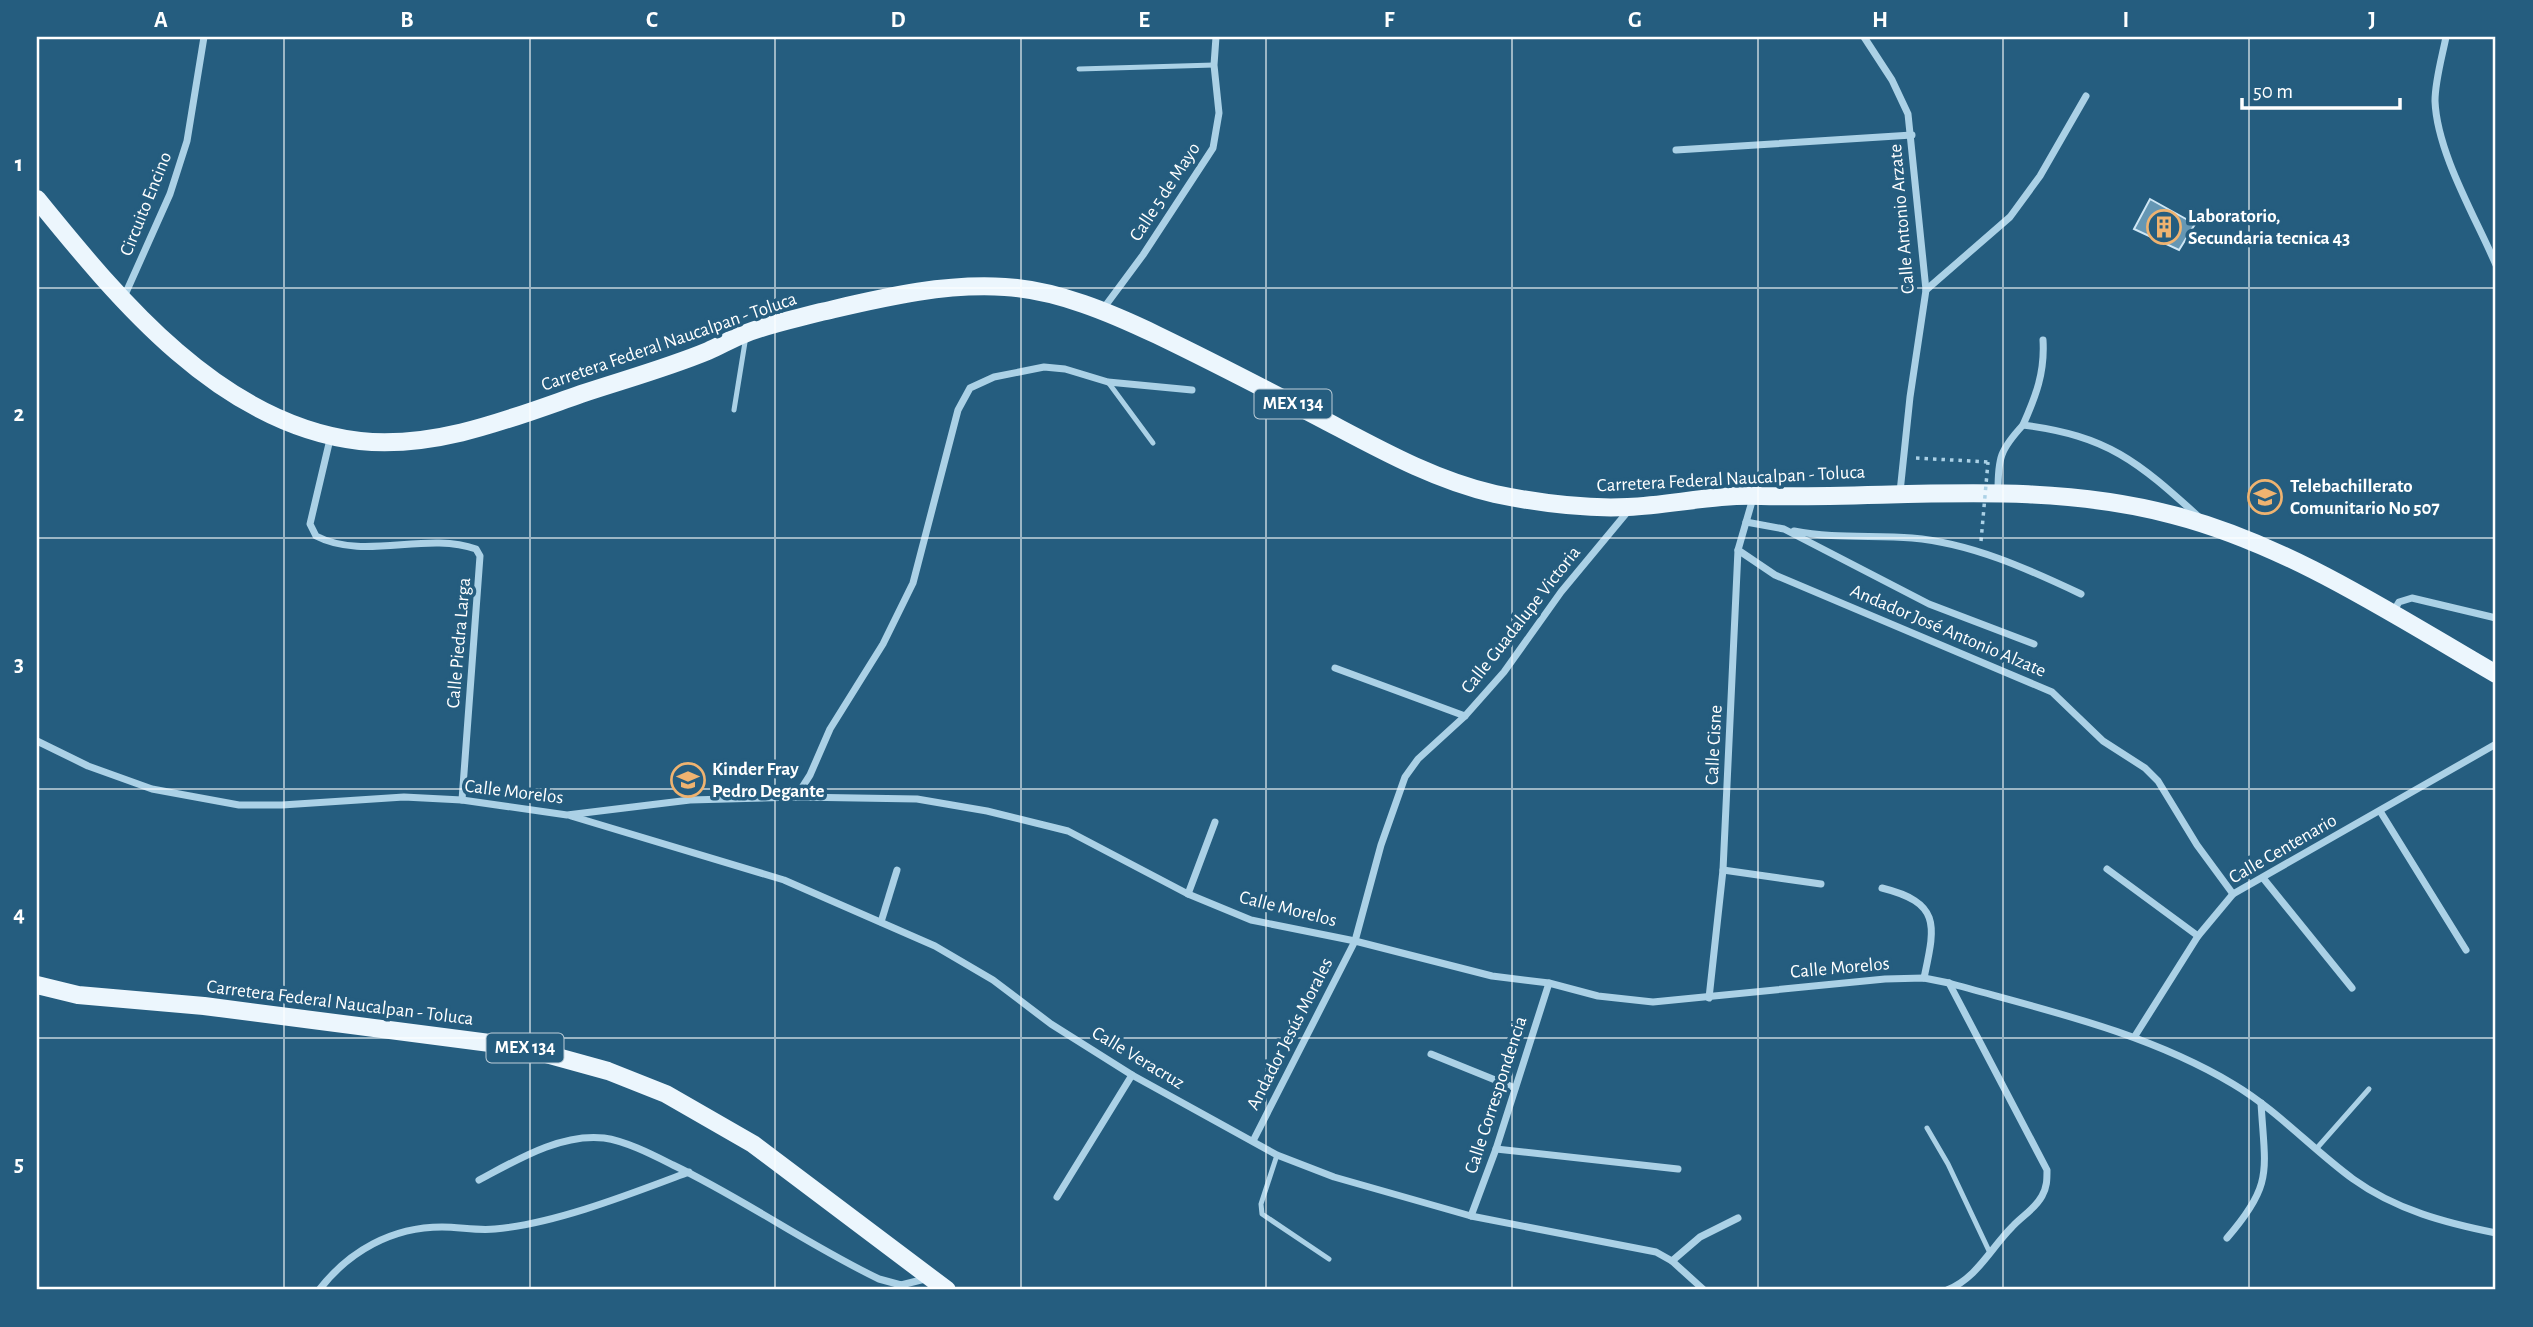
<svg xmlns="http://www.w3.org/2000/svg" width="2533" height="1327" viewBox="0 0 2533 1327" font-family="'Alegreya Sans',sans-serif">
  <rect width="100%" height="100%" fill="#255d7f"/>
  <polygon fill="#6597b4" stroke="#cfe7f5" stroke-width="2" points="2150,199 2195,224 2179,250 2134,229"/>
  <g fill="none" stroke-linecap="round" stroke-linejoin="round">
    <polyline stroke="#abd1e6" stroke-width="3.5" stroke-dasharray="3.5 5" stroke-linecap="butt" points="1916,458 1988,462"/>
    <g stroke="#abd1e6" stroke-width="5">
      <polyline points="1079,69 1214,65"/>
      <polyline points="1108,382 1153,443"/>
      <polyline points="734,410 746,336"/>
      <polyline points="1927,1128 1948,1164 1990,1253"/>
      <polyline points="2317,1148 2369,1089"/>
      <polyline points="1277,1155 1261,1204 1262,1214 1329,1259"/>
    </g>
    <g stroke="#abd1e6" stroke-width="7">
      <polyline points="1864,37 1892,80 1908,114 1926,290 1910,397 1900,492"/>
      <path d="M2446 37C2442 57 2435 81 2435 101 2437 153 2476 218 2496 265"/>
      <polyline points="1676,150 1912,135"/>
      <polyline points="1926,290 2010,217 2040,176 2086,96"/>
      <polyline points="124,297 170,194 187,141 204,37"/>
      <polyline points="1103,309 1143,255 1213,148 1219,113 1214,65 1216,37"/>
      <path d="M2023 425C2036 396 2045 372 2043 340"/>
      <path d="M331 435 310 524 316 536C364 561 426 531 476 549L480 556 462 800"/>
      <path d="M1998 491C1998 458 2000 450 2023 425 2108 436 2137 461 2199 517"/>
      <polyline points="1746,522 1784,529 1929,604 2034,644"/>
      <path d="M1794 531C1834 539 1872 535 1912 538 1971 543 2028 569 2081 594"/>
      <polyline points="1738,550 1775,575 2052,692 2103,741 2145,768 2158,781 2197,845 2233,894"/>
      <polyline points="2393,612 2399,602 2412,598 2496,618"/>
      <polyline points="1335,668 1465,716"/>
      <path d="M37 741 88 766 152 789 239 805H282L404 797 462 800 567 815 690 800 796 797 917 799 987 811 1068 831 1188 894 1251 920 1355 941 1492 976 1549 983 1598 996 1653 1002 1885 979 1924 978 1949 983C2045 1010 2146 1032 2233 1084 2277 1110 2312 1149 2353 1179 2396 1210 2446 1223 2496 1233"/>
      <polyline points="796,797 810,775 830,729 883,644 913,583 958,410 970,388 994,377 1044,367 1065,369 1108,382 1192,390"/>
      <polyline points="2380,811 2466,950"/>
      <polyline points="571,816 784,880 935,946 993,980 1051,1024 1132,1075 1277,1155 1334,1177 1471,1216 1656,1252 1672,1261 1704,1290"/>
      <polyline points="2107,869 2198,936"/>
      <polyline points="1723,870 1821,884"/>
      <polyline points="2263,878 2352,988"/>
      <path d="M1882 888C1942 903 1935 926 1924 978"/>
      <polyline points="1188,894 1215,822"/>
      <polyline points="881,922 897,870"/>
      <polyline points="1709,998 1723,870 1738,550 1753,498"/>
      <polyline points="2135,1036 2198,936 2233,894 2496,744"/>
      <polyline points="1431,1054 1515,1088"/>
      <polyline points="1253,1141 1355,941 1381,845 1405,777 1418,759 1465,716 1504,672 1561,592 1629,510"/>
      <polyline points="1496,1149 1678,1169"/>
      <path d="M479 1180C515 1161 560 1133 604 1138 626 1141 653 1155 673 1165 744 1199 808 1245 879 1279L901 1285 929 1278"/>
      <polyline points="1057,1197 1132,1075"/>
      <polyline points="1471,1216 1496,1149 1549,983"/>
      <path d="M2227 1238C2274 1184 2265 1171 2261 1103"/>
      <polyline points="1672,1261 1700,1237 1738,1218"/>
      <path d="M319 1290C349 1251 392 1227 442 1227 460 1227 478 1231 495 1229 555 1224 633 1193 689 1172"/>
      <path d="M1947 1290C1977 1278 1990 1249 2012 1227 2022 1216 2035 1209 2042 1196 2047 1187 2047 1180 2047 1170L1949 983"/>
    </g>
    <g stroke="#ecf6fd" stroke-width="18">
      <path d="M37 199C119 300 221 425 360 441 436 449 512 418 581 394 623 380 667 368 708 351 720 346 731 339 744 334 769 324 795 319 821 312 882 298 941 283 1005 287 1057 290 1111 313 1157 335 1213 362 1269 391 1324 420 1379 449 1434 480 1495 494 1538 503 1584 509 1628 507 1672 505 1716 494 1761 496 1899 499 2038 479 2173 515 2289 545 2394 615 2496 674"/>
      <polyline points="37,985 78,995 204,1006 521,1047 608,1071 666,1094 753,1144 947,1290"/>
    </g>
    <polyline stroke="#abd1e6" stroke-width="3.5" stroke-dasharray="3.5 5" stroke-linecap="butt" points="1981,541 1988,462"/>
  </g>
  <path fill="none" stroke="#fff" stroke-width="2" stroke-opacity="0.55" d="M284 37V1290M530 37V1290M775 37V1290M1021 37V1290M1266 37V1290M1512 37V1290M1758 37V1290M2003 37V1290M2249 37V1290M37 288H2496M37 538H2496M37 789H2496M37 1038H2496"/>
  <defs>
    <g id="building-ring" transform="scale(1.75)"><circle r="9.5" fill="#255d7f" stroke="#efb370" stroke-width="1.5"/><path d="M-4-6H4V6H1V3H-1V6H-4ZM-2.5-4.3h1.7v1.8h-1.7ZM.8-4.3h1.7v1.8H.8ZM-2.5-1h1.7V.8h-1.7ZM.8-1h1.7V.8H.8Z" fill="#efb370"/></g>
    <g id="school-ring" transform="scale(1.75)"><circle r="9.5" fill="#255d7f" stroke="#efb370" stroke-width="1.5"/><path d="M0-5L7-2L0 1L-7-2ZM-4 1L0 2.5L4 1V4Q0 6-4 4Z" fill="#efb370"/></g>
  </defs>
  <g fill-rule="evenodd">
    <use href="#building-ring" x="2164" y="227"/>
    <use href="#school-ring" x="2265" y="497"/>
    <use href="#school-ring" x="688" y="780"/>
  </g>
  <g text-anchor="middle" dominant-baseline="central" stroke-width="7" stroke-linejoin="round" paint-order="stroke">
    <g fill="#255d7f" stroke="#beced9" stroke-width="2">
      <rect x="1254.5" y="389.5" width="77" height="29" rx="5"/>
      <rect x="486.5" y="1033.5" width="77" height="29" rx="5"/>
    </g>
    <g font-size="18" font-weight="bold" fill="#fff">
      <text x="1293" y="404">MEX 134</text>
      <text x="525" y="1048">MEX 134</text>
    </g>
    <g font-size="19" fill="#fff" stroke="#255d7f">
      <text transform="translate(1165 192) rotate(-57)">Calle 5 de Mayo</text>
      <text transform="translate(146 204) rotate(-68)">Circuito Encino</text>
      <text transform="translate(1902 219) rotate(-95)">Calle Antonio Arzate</text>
      <text transform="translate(669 342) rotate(-19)">Carretera Federal Naucalpan - Toluca</text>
      <text transform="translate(1731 479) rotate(-3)">Carretera Federal Naucalpan - Toluca</text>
      <text transform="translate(1521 620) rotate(-52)">Calle Guadalupe Victoria</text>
      <text transform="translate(1948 631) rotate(23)">Andador José Antonio Alzate</text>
      <text transform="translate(459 643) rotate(-85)">Calle Piedra Larga</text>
      <text transform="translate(1714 745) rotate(-87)">Calle Cisne</text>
      <text transform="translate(514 792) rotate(7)">Calle Morelos</text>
      <text transform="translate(2283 849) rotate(-30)">Calle Centenario</text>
      <text transform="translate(1288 909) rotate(14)">Calle Morelos</text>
      <text transform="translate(1840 968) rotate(-5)">Calle Morelos</text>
      <text transform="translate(340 1003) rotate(7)">Carretera Federal Naucalpan - Toluca</text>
      <text transform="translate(1290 1034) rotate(-63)">Andador Jesús Morales</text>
      <text transform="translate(1138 1058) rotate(31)">Calle Veracruz</text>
      <text transform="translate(1496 1095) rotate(-72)">Calle Correspondencia</text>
    </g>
    <g font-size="19" font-weight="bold" fill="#fff" stroke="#255d7f" text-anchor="start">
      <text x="2188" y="216">Laboratorio,<tspan x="2188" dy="22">Secundaria tecnica 43</tspan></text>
      <text x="2290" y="486">Telebachillerato<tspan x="2290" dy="22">Comunitario No 507</tspan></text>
      <text x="712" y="769">Kinder Fray<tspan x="712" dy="22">Pedro Degante</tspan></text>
    </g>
  </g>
  <rect width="2533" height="1327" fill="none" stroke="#255d7f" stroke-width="77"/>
  <path d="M2242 98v10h158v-10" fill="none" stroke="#ffffff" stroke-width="3.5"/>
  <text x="2253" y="98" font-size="21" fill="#ffffff" stroke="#255d7f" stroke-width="5" paint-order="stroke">50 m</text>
  <rect x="38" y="38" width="2456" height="1250" fill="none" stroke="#fff" stroke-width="2.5"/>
  <g font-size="23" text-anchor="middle" font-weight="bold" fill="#fff">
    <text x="161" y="27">A</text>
    <text x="407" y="27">B</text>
    <text x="652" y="27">C</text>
    <text x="898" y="27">D</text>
    <text x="1144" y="27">E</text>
    <text x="1389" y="27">F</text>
    <text x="1635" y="27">G</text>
    <text x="1880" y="27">H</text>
    <text x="2126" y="27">I</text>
    <text x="2372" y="27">J</text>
    <text x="19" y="171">1</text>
    <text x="19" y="421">2</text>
    <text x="19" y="671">3</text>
    <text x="19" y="921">4</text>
    <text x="19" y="1171">5</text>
  </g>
</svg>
